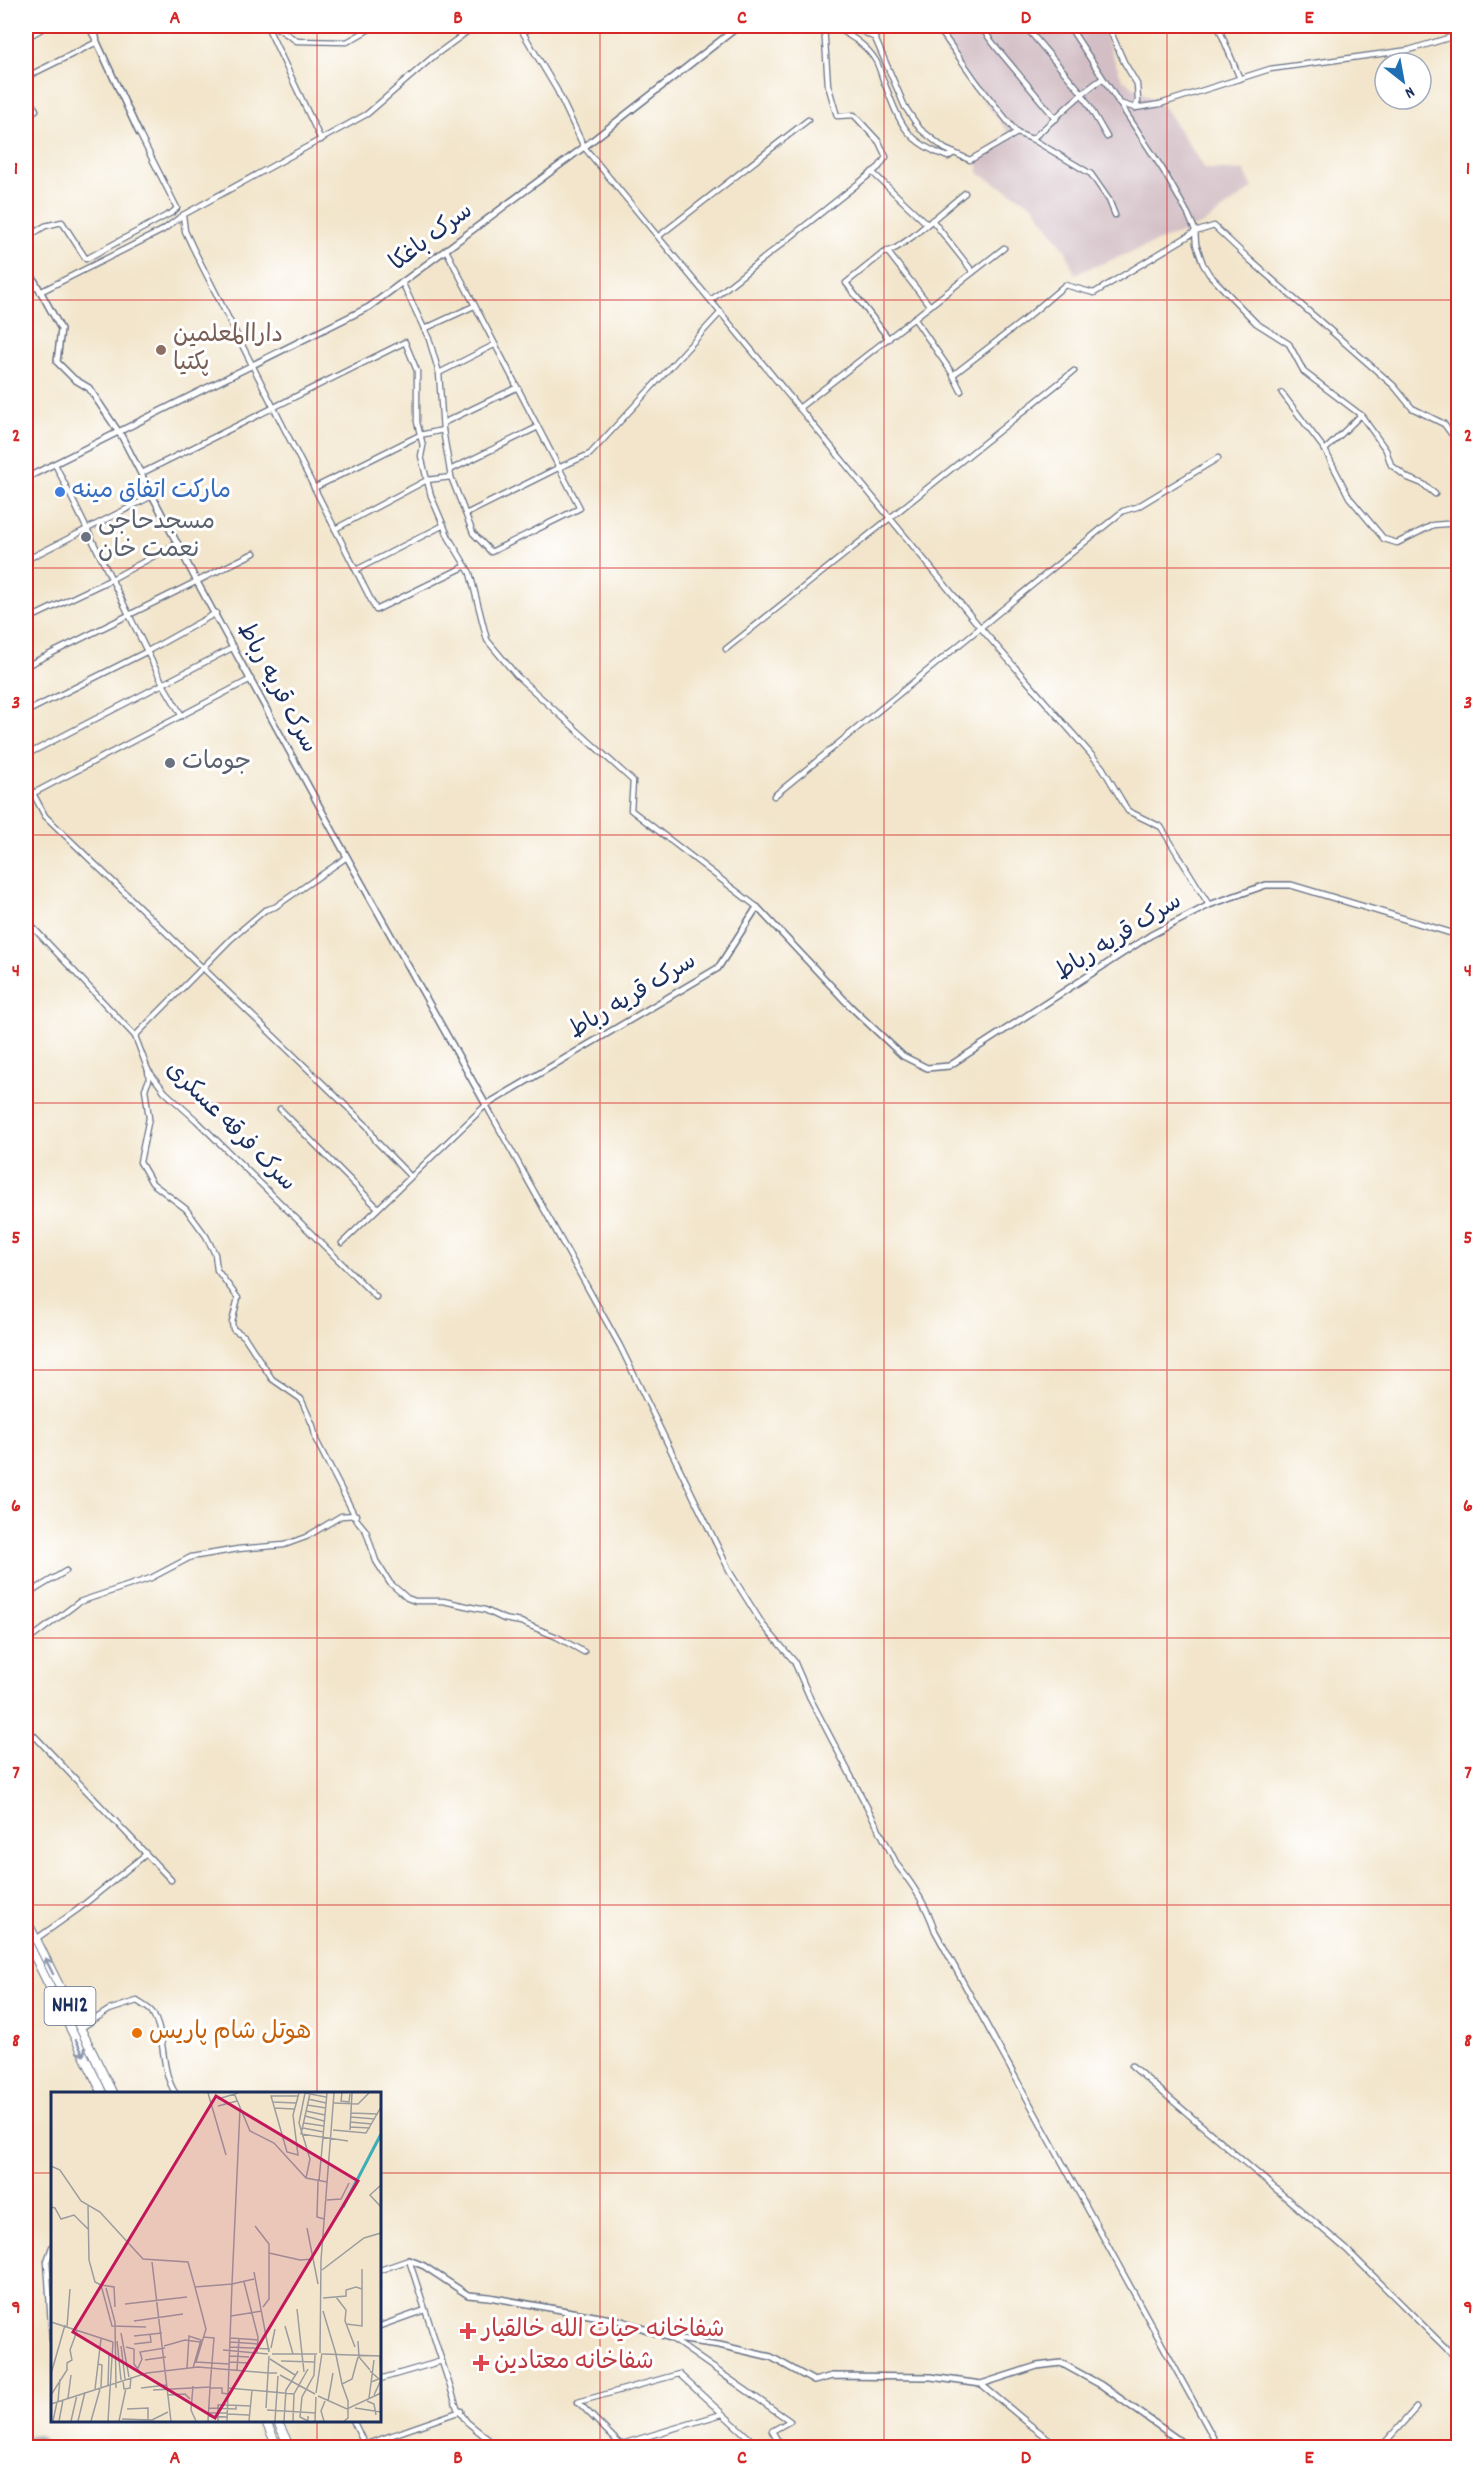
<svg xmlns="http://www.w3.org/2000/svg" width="1484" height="2473" viewBox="0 0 1484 2473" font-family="Dekko,'Playpen Sans Arabic',sans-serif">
  <rect width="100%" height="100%" fill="#fff"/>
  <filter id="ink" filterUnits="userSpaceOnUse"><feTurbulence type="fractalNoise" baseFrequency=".0167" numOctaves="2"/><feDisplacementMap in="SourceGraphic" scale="12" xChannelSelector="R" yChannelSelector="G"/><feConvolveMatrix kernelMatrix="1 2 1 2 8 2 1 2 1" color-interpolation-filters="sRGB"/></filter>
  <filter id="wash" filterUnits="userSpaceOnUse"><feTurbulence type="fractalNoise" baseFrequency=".008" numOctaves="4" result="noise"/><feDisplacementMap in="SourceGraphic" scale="24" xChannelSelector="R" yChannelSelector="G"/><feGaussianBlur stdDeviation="1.35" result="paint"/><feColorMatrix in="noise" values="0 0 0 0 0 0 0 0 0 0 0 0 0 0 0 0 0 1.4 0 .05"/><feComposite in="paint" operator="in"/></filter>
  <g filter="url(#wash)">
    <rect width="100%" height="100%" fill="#f2e5cb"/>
    <polygon fill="#d2bec4" points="926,26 1101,26 1122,79 1163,106 1205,169 1244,171 1253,188 1203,224 1075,274 1066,251 1033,205 978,173 978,161 1008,132"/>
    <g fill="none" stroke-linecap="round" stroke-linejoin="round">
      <polyline stroke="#868a94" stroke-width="14" points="26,2444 38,2442"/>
    </g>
  </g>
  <g filter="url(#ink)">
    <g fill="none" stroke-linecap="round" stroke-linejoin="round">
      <g stroke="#666f84" stroke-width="7">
        <g id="minor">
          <polyline points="267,26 321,140"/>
          <polyline points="274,26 297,41 347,42 375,26"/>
          <polyline points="519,26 557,90 584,147 979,626 1102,767 1128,811 1161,827 1209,905"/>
          <path d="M833 26C849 35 866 44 876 61 880 68 882 79 886 87 901 126 907 142 948 157L954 153"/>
          <polyline points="852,26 875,38 905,107 920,129 945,149 970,160 1017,133"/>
          <polyline points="937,26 978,84 1017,133 1032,139 1091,174 1109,200 1115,215"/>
          <polyline points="980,26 996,47 1056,119"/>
          <polyline points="1025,26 1081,92 1107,137"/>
          <polyline points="1069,26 1163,170 1188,214 1195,230 1196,244 1203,264 1209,274 1256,323 1289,344 1304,372 1361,415 1386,450 1391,465 1408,478 1423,484 1435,494"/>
          <polyline points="1108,26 1124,62 1137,84 1138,101 1135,108"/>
          <polyline points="1218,26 1240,79"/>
          <polyline points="524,32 533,26"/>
          <polyline points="26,38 47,26"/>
          <polyline points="26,77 97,42 88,26"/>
          <polyline points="26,92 36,110 26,117"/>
          <polyline points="1119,103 1135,108 1160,104 1270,69 1409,50 1458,35"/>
          <path d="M1032 139C1056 119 1076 96 1102 79"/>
          <polyline points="872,172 927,224"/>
          <polyline points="932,220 973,272"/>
          <polyline points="659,236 808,120"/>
          <polyline points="26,238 45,226 62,222 86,259 173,212 177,208 139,133"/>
          <polyline points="887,251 930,306"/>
          <polyline points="402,282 429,339 439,373 443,430 451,477 473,533 491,552 580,508 446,250"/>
          <polyline points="26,291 37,286"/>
          <polyline points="40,292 163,230 183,215"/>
          <polyline points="711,300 879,167 886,157 879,142 854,115 837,116 828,85 824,26"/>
          <polyline points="914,318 952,373 961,391"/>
          <polyline points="424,329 474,306"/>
          <polyline points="889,339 846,283 882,254 896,248 912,237 965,193"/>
          <polyline points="439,373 494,345"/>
          <polyline points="953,375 1024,320 1065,285 1094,293 1195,232 1214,226 1250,260 1394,386 1412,408 1444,424 1458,443"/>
          <polyline points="1282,393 1325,450 1349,497 1384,539 1397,543 1433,525 1458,523"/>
          <polyline points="799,408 1004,248"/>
          <polyline points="443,423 516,388"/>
          <polyline points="1325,450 1361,415"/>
          <polyline points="55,464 163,684 182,716"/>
          <polyline points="450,470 536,428"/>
          <polyline points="142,473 405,342 417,371 417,422 423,446 421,456 431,496 449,538 470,573 487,640 517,676 633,781 631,810 757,907"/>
          <polyline points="314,488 420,435 443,430"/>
          <polyline points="466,514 558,468 590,454 721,312"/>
          <polyline points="335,529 427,480 451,477"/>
          <polyline points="26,560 154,495"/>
          <polyline points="466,566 376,610 193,248 185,231 183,215 367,114 434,56 475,26"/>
          <polyline points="356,570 444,525"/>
          <polyline points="26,620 110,580 178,543"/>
          <polyline points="726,649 1074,371"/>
          <polyline points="26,666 254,553"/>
          <polyline points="26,712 146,652 216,613"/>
          <polyline points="26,755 234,647"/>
          <polyline points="26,780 45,816 368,1127 376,1141 410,1176"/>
          <polyline points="32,794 251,679"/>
          <polyline points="774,796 1123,511 1137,507 1218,458"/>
          <polyline points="26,920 135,1036 148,1070 165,1092 196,1120 376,1297"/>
          <polyline points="135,1036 231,939 265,910 275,907 347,857"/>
          <polyline points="148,1070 149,1080 145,1089 149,1118 140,1162 152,1183 186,1209 206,1236 215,1254 217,1270 238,1298 232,1322 233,1329 244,1336 272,1379 301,1399 313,1426 316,1440 357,1520 366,1531 376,1561 390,1583 407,1598 415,1601 443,1601 485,1610 504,1619 521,1622 557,1637 584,1652"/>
          <polyline points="280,1109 378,1208"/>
          <path d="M342 1243 486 1105 620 1346 731 1574 763 1625 794 1661 810 1698 898 1866C914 1886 927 1906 935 1931L1219 2448"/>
          <polyline points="26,1595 66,1571"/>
          <polyline points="26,1642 79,1602 151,1578 191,1557 238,1549 284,1545 306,1537 341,1516 356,1515"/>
          <polyline points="26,1727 171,1880"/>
          <polyline points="36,1939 77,1910 145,1855"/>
          <path d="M81 2028 109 2010 137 2001C141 2004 149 2008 152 2012 167 2037 159 2069 176 2094"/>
          <polyline points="1132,2066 1346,2249 1458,2360"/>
          <polyline points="52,2247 47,2261 52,2340"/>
          <polyline points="380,2270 409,2260 457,2408 467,2422 499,2448"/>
          <polyline points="380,2326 425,2310"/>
          <polyline points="672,2339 790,2421 772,2431 782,2448"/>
          <polyline points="380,2379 442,2361"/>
          <polyline points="981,2384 1029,2424 1061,2448"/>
          <polyline points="353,2420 366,2448"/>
          <polyline points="622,2444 722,2414"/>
          <polyline points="364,2445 461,2411"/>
          <polyline points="624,2448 578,2402 679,2374 760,2448"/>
          <polyline points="1380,2448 1416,2408"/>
        </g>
      </g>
      <g stroke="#666f84" stroke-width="8">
        <g id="tertiary">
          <polyline points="94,26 97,42 139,133"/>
          <polyline points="26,265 61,329 57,362 74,379 89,388 122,437 196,580 347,857 486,1105 718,968 757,907 851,1007 903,1056 927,1068 949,1066 1151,935 1209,905 1266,885 1291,885 1458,935"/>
          <polyline points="26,478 369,307 584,147 739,26"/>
          <polyline points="409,2260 424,2266 468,2295 489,2297 622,2321 670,2338 719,2345 771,2357 814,2381 832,2376 931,2377 981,2384 1037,2366 1061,2363 1101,2385 1190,2448"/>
        </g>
      </g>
      <g stroke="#666f84" stroke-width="10">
        <g id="trunk">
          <polyline points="26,1919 113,2094"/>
          <polyline points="26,1939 103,2094"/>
          <polyline points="265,2420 278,2448"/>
          <polyline points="277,2420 290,2448"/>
        </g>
      </g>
      <use href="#minor" stroke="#fff" stroke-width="4.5"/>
      <use href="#tertiary" stroke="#fff" stroke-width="5"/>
      <use href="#trunk" stroke="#fff" stroke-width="8"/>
    </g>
    <defs><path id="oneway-shaft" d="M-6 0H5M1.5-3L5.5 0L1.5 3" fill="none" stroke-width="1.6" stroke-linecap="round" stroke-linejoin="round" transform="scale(1.5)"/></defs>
    <g stroke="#8d97ae">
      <use href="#oneway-shaft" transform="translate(49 1966) rotate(-117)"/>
      <use href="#oneway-shaft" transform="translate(80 2048) rotate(63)"/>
    </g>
  </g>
  <path fill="none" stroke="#d62828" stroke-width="1.5" stroke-opacity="0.55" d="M317 26V2094M600 26V2448M884 26V2448M1167 26V2448M26 300H1458M26 568H1458M26 835H1458M26 1103H1458M26 1370H1458M26 1638H1458M26 1905H1458M26 2173H52M380 2173H1458M317 2420V2448"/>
  <circle fill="#8d6e63" stroke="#fff" stroke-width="2" cx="161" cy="350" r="6"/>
  <circle fill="#3f7fe0" stroke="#fff" stroke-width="2" cx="60" cy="492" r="6"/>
  <g fill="#6b7280" stroke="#fff" stroke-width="2">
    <circle cx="86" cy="537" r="6"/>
    <circle cx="170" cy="763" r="6"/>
  </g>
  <circle fill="#e8710a" stroke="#fff" stroke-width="2" cx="137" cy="2033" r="6"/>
  <g fill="#e0444e" stroke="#fff" stroke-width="2">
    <path d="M465 2322h6v6h6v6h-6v6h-6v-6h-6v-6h6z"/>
    <path d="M478 2354h6v6h6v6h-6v6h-6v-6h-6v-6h6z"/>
  </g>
  <g text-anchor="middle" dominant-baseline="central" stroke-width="6" stroke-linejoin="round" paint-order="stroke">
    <rect fill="#fff" stroke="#5f6d8e" stroke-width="1.5" x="44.5" y="1987" width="51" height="38" rx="4.5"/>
    <g font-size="22" font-weight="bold" fill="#1b2f5e">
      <text x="70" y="2006">NH12</text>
    </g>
    <g font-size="24" fill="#1b2f5e" stroke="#fff">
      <text transform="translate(432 238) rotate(-37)">سرک باغکا</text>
      <text transform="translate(276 688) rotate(62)">سرک قریه رباط</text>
      <text transform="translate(1119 938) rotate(-32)">سرک قریه رباط</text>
      <text transform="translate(633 997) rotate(-31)">سرک قریه رباط</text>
      <text transform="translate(230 1127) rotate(45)">سرک فرقه عسکری</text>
    </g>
    <g font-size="24" fill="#785e54" stroke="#fff" text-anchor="start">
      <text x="173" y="336">داراالمعلمین<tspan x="173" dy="28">پکتیا</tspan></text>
    </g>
    <g font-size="24" fill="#366cbe" stroke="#fff" text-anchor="start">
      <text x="72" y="492">مارکت اتفاق مینه</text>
    </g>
    <g font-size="24" fill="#5b616d" stroke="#fff" text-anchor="start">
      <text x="98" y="523">مسجدحاجی<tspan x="98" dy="28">نعمت خان</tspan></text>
      <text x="182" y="763">جومات</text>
    </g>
    <g font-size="24" fill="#c56008" stroke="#fff" text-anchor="start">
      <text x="149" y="2033">هوتل شام پاریس</text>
    </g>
    <g font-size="24" fill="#be3a42" stroke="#fff" text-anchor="start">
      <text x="482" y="2331">شفاخانه حیات الله خالقیار</text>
      <text x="494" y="2363">شفاخانه معتادین</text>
    </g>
  </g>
  <g transform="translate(51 2092)">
    <rect width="330" height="330" fill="#f2e5cb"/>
    <path fill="none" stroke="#3daeb8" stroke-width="3" d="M292 115 330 42"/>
    <path fill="none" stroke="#9c9c9f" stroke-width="1.5" d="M157 1 175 63M183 1 199 39 223 51 255 86 276 90M254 1 248 31 259 67 255 86M254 1 275 5M291 1 290 9 298 10 299 2M259 2 250 42 297 49M247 4H220L236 60 247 63 242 23 248 1M167 7 187 1M257 7 275 11M221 10 245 11M283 11 307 12 318 1M256 13 275 16M167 14 186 9M223 16 243 17M189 17 181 192 203 187M255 19 274 23M300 21 327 22M254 24 273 29M300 25 324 27M299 30 321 32M253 31 273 34M299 35 319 36M252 36 273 40M282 38 315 41 330 15M299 38 301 1M0 74 9 78 30 109 49 120 92 167 137 170 144 195 181 192 176 329M267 89 266 125 273 127M268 89 276 1M330 93 319 103 330 115M276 108 290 107 298 91M37 114 38 168 44 190 50 193 61 234 95 235M0 115 4 116 10 127 23 123 37 137M204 134 218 152V207L212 215M256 136 267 192M218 161 249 168 263 167M101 170 120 329M271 178 313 146 330 141M203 180 218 260M193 190 207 245 206 261M50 193 63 195 64 215M144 195 155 237 145 270 178 272M55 196 64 230 65 296M285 205 295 218 294 229 304 255M272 206 295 204V198L305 195 311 197M74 212 136 205M246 217 253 280M272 219 285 262M180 224 211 219M83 229 132 222M0 230 62 250M295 232 311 234V177M234 234 242 262M16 235 19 197M70 241 78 285M83 244 111 241M179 246 207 248M66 249 70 288M307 249 308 265 319 278M179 250 207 252M83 252 100 250 99 242M70 254 74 287M113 254 134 248 149 250M75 255 83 257V272L88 279M179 255 219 257M220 256 224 237M172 258 217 262M269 261 270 168 283 1M221 262H266M272 262 329 264 330 288 323 303M285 263 291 292M179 264 198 265M219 267 244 283M94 268 115 265M230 269 263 270M178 270 198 271M47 272 51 273 50 295M87 276 91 267 89 260 114 256M136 276 138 244 150 248 142 276M186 278 188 247M319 279 328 287 320 290M0 282 14 233M229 283 264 302M72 288 73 297 79 296 80 285M57 293 58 262M142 294 140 318 145 329M90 296 116 293M177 296 243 302M44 297 50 247M102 298 159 295 163 246 152 245M265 301 271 261M0 303 16 278V271L21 268 19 258 26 239M116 303 134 302 139 307M267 304 296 317 330 301M17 306 20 283M318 306 323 268M7 309 9 287M277 309 282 281M316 309 323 312 325 323M0 312 96 281 147 275 217 281 218 264M177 313 200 314M158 316 185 317V313M215 316 217 281H226M304 316 330 320M76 317 97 316V328M216 318 265 321M157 321H176M176 322 198 323M157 324 176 325M257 324V329L249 325 251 305 263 283 264 263M71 327 101 328 117 320M2 329 6 310M8 329 12 308M20 329 26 303M27 329 34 300M40 329 49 297M57 329 62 250M68 329 75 296M157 329 159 296H171V301L177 302M167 329V313H177M198 329 201 298M224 329 227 284M233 329 235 298 247 279M242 329 243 302 257 277M264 329 265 305M273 329 270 319 274 309M293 329 297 326V309L291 292 301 287 307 265"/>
    <path fill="#c2185b" fill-opacity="0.15" stroke="#c2185b" stroke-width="3" d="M165 4 307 89 164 326 22 240Z"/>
    <rect width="330" height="330" fill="none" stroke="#1b2f5e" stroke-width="3"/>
  </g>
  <rect width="1484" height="2473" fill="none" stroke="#fff" stroke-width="66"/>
  <g transform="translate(1403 81) rotate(149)"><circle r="28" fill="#ffffff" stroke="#a4acbf" stroke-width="1.5"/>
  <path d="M0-4.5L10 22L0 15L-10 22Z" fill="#1f6fb2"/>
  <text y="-9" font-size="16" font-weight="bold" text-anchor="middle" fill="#1b2f5e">N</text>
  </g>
  <rect x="33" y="33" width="1418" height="2407" fill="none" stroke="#d62828" stroke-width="2"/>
  <g font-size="20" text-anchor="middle" font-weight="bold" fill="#d62828">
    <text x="175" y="23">A</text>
    <text x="458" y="23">B</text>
    <text x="742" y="23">C</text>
    <text x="1026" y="23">D</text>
    <text x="1309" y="23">E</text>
    <text x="16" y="174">1</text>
    <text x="1468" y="174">1</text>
    <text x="16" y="441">2</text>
    <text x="1468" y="441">2</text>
    <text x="16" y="708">3</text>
    <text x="1468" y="708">3</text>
    <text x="16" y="976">4</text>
    <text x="1468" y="976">4</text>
    <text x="16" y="1243">5</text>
    <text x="1468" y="1243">5</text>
    <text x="16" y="1511">6</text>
    <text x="1468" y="1511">6</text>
    <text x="16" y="1778">7</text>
    <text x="1468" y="1778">7</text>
    <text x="16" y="2046">8</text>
    <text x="1468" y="2046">8</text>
    <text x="16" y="2313">9</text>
    <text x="1468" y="2313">9</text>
    <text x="175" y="2463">A</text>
    <text x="458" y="2463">B</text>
    <text x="742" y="2463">C</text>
    <text x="1026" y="2463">D</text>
    <text x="1309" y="2463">E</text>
  </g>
</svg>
